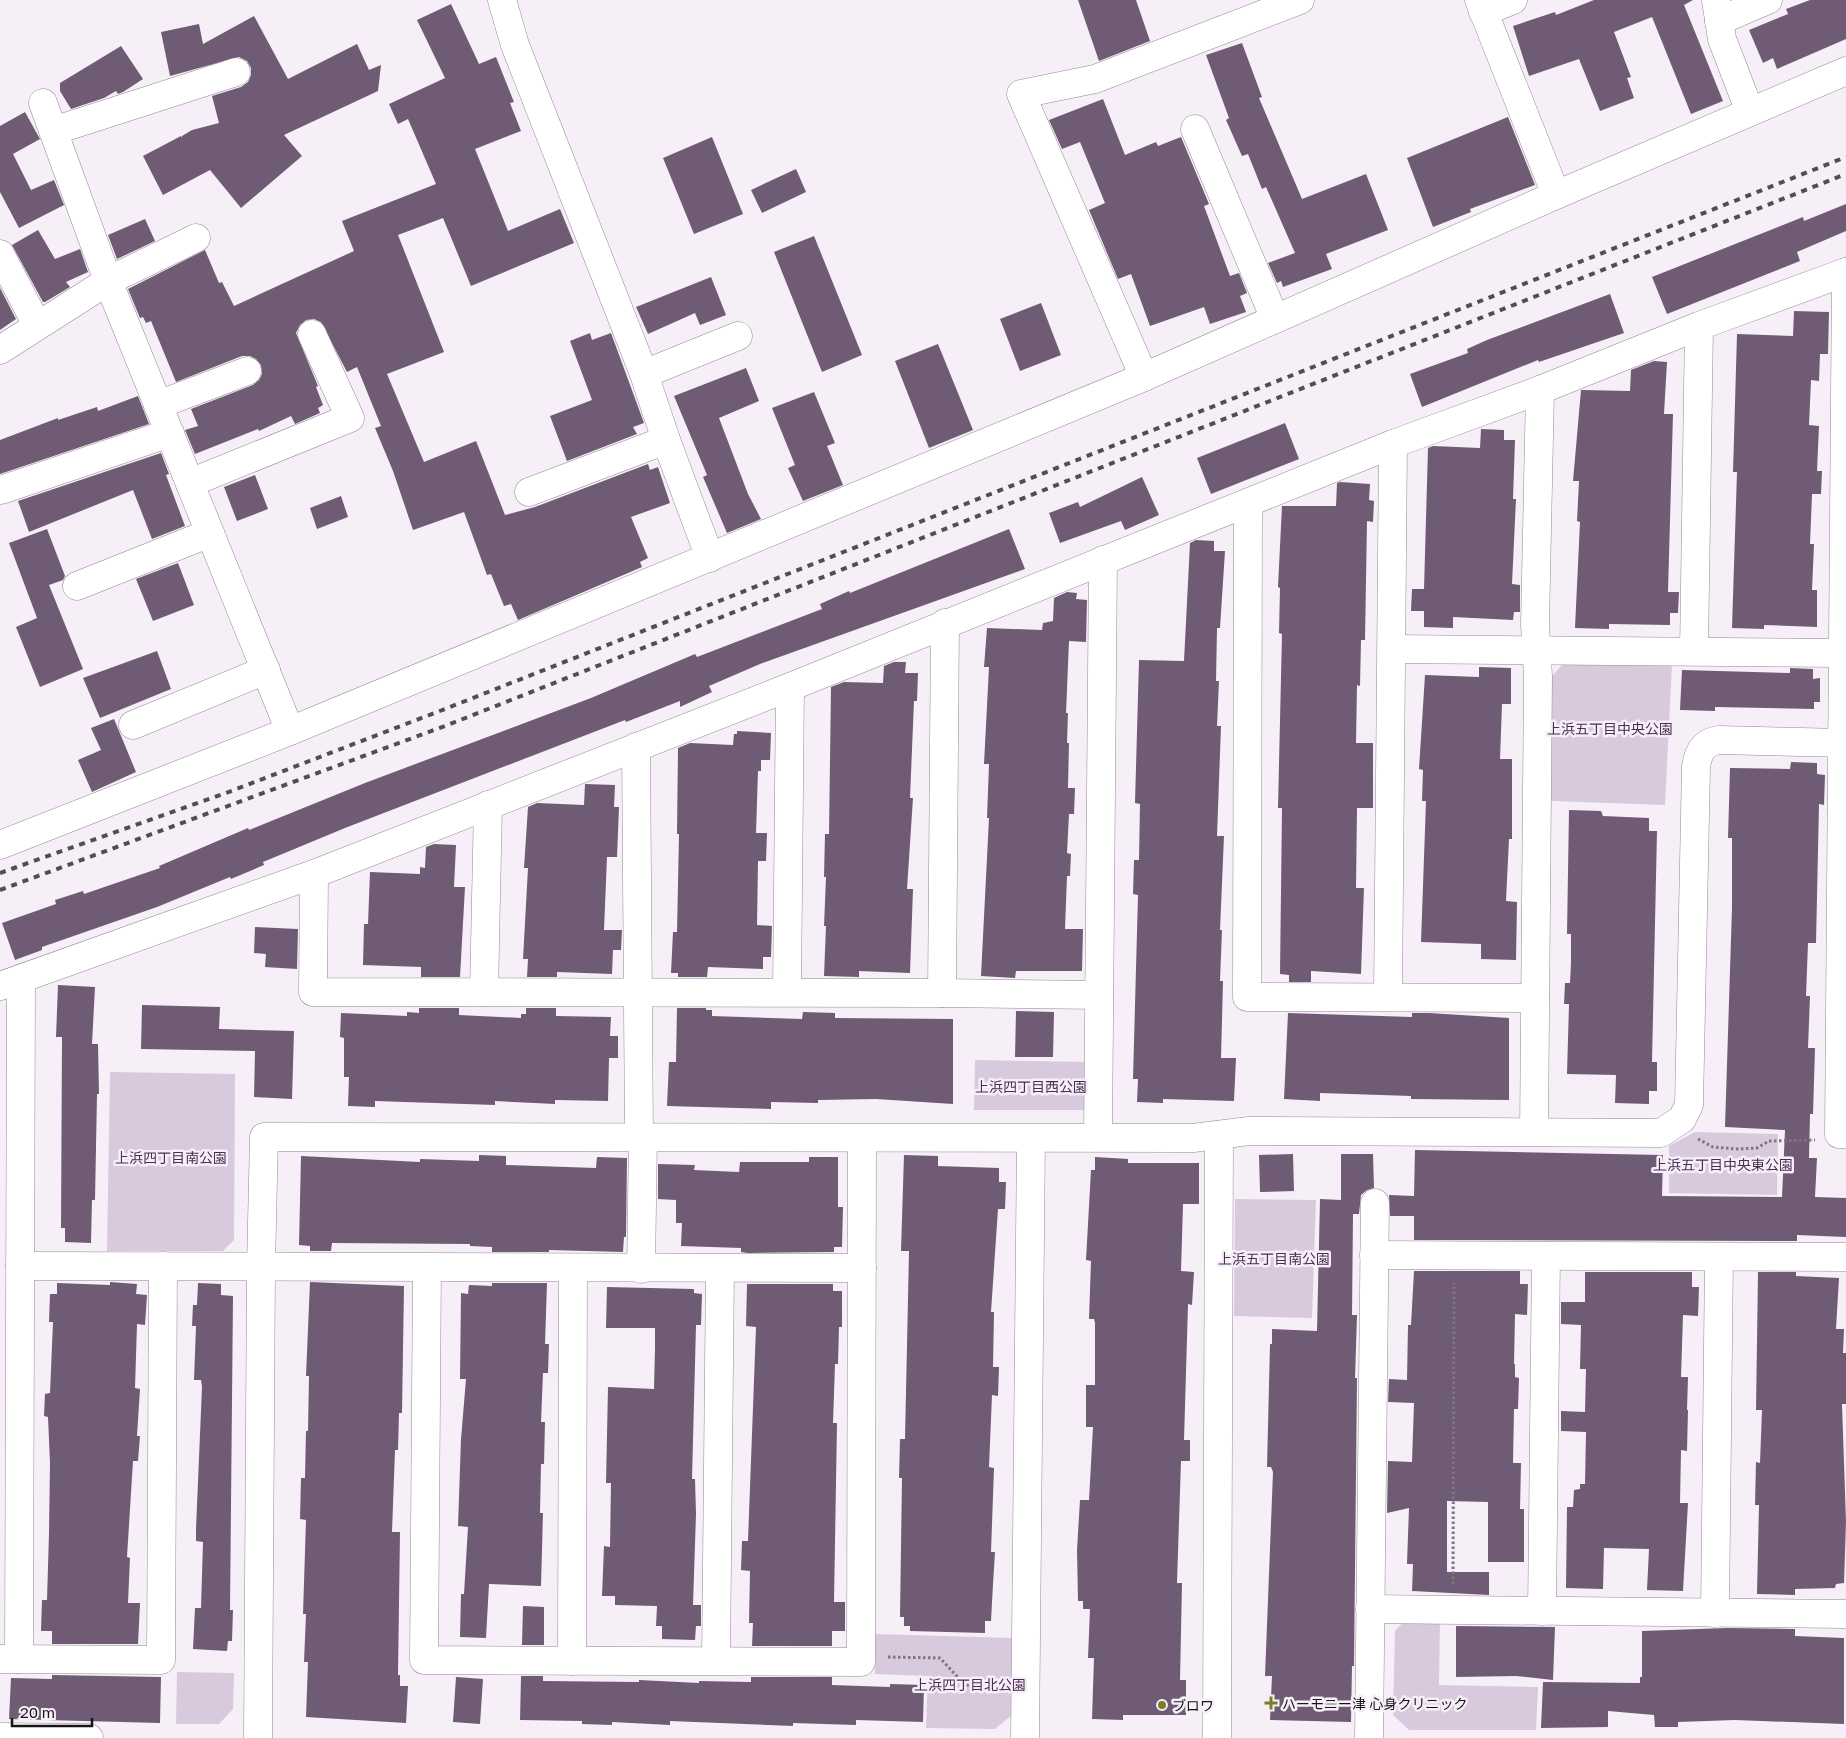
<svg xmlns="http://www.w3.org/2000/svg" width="1846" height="1738" viewBox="0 0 1846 1738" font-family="'Golos Text','Noto Sans JP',sans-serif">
  <rect width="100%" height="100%" fill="#f7eff8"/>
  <g fill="#d9c9dc">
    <polygon points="1564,663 1672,664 1665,805 1551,801 1552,676"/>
    <polygon points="975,1060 1090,1062 1086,1110 974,1110"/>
    <polygon points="110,1072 235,1074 234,1240 223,1251 107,1251"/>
    <polygon points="1695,1132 1778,1134 1777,1195 1669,1193 1669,1146"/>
    <polygon points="1235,1199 1316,1200 1312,1318 1234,1316"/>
    <polygon points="1407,1618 1440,1618 1439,1685 1538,1687 1536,1730 1409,1730 1393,1715 1395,1631"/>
    <polygon points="874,1634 1013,1638 1012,1715 995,1729 926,1728 928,1676 875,1674"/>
    <polygon points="177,1672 234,1673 233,1709 219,1724 176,1724"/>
  </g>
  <g fill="#6f5b73">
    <polygon points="1078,0 1136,0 1150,41 1099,61"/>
    <polygon points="1594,0 1693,0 1684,5 1723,101 1691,114 1652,17 1614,32 1631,77 1627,78 1634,98 1600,111 1579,59 1529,76 1513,26 1555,12 1556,15"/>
    <polygon points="1810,0 1846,0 1846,39 1777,69 1773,58 1763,63 1749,30 1788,14 1786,9"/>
    <polygon points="451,4 479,64 496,57 514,102 510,103 521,131 475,149 508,231 560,209 574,243 471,286 443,218 398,235 444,352 387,374 424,462 476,441 505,515 535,507 648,464 650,470 658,467 670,503 631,517 648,558 640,562 642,567 518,620 511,604 504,606 491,574 487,575 464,512 413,530 393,471 375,428 381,426 357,367 347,372 321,322 314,319 306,320 300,325 296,333 318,386 316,387 323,405 318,408 320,413 295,424 291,416 259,431 258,429 195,454 185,430 198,426 191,409 253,385 259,380 262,374 261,365 256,359 250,356 242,356 176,382 151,321 146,323 143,317 140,318 128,289 205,250 219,283 222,282 234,306 354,251 342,221 436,184 408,119 398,124 389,104 445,78 417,20"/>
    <polygon points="254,16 288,79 357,44 369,70 381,65 378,91 284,135 302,156 241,208 210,170 163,195 143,156 181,136 182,138 182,136 192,130 219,123 212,96 241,87 248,82 251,75 251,68 247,61 239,57 170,76 161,32 199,24 203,44"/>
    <polygon points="1242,43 1262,97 1259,98 1302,199 1366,174 1388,230 1326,254 1332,269 1283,287 1281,281 1277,283 1268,263 1295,253 1266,187 1262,189 1248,154 1242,156 1226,120 1229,118 1206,55"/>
    <polygon points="121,46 143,79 123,92 118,94 116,91 104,98 71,109 60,91 60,83"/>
    <polygon points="1103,99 1125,155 1156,142 1158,146 1181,137 1209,204 1204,206 1230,276 1239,273 1247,293 1240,296 1246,312 1210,324 1204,307 1150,326 1131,274 1118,279 1089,210 1105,203 1080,142 1062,149 1049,120"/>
    <polygon points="25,112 40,139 13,154 31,190 54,180 64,205 19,228 0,192 0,126"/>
    <polygon points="1508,117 1535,185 1470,209 1471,212 1433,227 1407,158"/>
    <polygon points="712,137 743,214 694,234 663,158"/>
    <polygon points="796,169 806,192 762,213 751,190"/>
    <polygon points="1846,204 1846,231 1797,252 1800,261 1667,314 1652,277 1803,217 1804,221"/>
    <polygon points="145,219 155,241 117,259 108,235"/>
    <polygon points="38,230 55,259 80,249 88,272 66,282 70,287 45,302 43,302 12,245"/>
    <polygon points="814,236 862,355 822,372 774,252"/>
    <polygon points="711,277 726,315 700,325 695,313 648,334 636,307"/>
    <polygon points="0,288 16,319 0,330"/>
    <polygon points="1610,294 1624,333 1539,362 1538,360 1422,407 1410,374 1468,353 1467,349 1487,340"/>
    <polygon points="1041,303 1061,355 1020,371 1000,319"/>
    <polygon points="1794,311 1829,312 1828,354 1820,354 1819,381 1811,380 1809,425 1819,426 1817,471 1822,471 1821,494 1812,494 1810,544 1814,544 1812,590 1817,590 1817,627 1764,625 1764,629 1732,628 1737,472 1733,472 1737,334 1793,336"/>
    <polygon points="590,333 592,340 611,333 644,423 633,427 637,434 567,461 550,416 592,400 570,341"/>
    <polygon points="938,344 973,430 929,448 895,361"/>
    <polygon points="1654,361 1667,362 1664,414 1673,414 1668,592 1679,592 1678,613 1670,613 1670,625 1609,624 1609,629 1575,628 1580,522 1577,521 1579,481 1573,481 1581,390 1630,391 1631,370"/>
    <polygon points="746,368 759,401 719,418 748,494 761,519 727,533 703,477 707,475 674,396"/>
    <polygon points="814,392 835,443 827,446 843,485 803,501 788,468 795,465 772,408"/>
    <polygon points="138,396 149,424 0,474 0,440 58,418 58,420 97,407 98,411"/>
    <polygon points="1285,423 1299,459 1211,494 1197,458"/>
    <polygon points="1481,429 1504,430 1504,440 1515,440 1513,499 1516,499 1512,584 1520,585 1520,612 1514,612 1513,620 1453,617 1453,628 1424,627 1424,611 1411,611 1412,589 1424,589 1428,448 1433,446 1480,448"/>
    <polygon points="161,453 169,474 166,475 185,526 152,539 133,490 29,532 18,501"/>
    <polygon points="255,475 268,509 237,521 224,487"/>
    <polygon points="1142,477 1159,515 1125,530 1121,521 1060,543 1049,513 1078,502 1080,507"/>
    <polygon points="1340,482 1370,484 1369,500 1374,501 1373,522 1367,521 1365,640 1361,640 1360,686 1357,685 1356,743 1373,743 1373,808 1357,808 1356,888 1364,888 1361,974 1311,971 1311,982 1289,982 1289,975 1280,974 1282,808 1278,808 1282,634 1279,633 1280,588 1278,587 1282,506 1336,506 1337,483"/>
    <polygon points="341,496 348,517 317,529 310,508"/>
    <polygon points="47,529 65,576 63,580 49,585 83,669 40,687 16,627 37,618 9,543"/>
    <polygon points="1009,529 1025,569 760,664 709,686 712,692 680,707 680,701 626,722 625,720 345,828 263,862 264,865 231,879 230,877 157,907 42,947 42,950 15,960 2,923 56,904 55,900 83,891 84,894 160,868 159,866 248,828 249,830 365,783 591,698 695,654 697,657 822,609 820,604 849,591 850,593"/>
    <polygon points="1196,540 1214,541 1214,551 1225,551 1220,628 1217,628 1216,681 1219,681 1217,726 1221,726 1217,836 1224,836 1220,930 1222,930 1220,981 1223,981 1221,1058 1236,1058 1234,1101 1163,1099 1163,1103 1137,1102 1138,1079 1133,1079 1138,895 1133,894 1134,860 1139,860 1140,804 1135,803 1139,660 1184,661 1190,543"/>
    <polygon points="178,563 194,605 153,621 136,579"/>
    <polygon points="1067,592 1077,593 1076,599 1087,600 1086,642 1069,641 1066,713 1068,713 1067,743 1069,743 1068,788 1075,788 1074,814 1069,814 1067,853 1071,854 1070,876 1067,876 1065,929 1083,929 1082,971 1016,971 1015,978 981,976 989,818 987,818 989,764 984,764 989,667 984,667 987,628 1042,630 1043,623 1053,621 1054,598"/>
    <polygon points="157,651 171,689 100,718 83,678"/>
    <polygon points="894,662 906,662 905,673 918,673 917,701 914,701 910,798 913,798 907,889 913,889 910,973 859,971 859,977 824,976 826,926 824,926 826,877 824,877 825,834 829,834 831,687 844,682 883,683 884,666"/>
    <polygon points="1479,667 1511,668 1511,704 1502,704 1500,759 1512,759 1512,839 1509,839 1506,901 1517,902 1516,960 1481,959 1481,944 1421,942 1426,801 1422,801 1423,770 1419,769 1425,675 1479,677"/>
    <polygon points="1790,668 1813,669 1813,679 1820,678 1820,702 1814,702 1814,709 1715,707 1715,711 1680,710 1682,670 1790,673"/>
    <polygon points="114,719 136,772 92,792 78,760 101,750 91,728"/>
    <polygon points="737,731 771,733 770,760 761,760 761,771 758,771 756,833 767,833 766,861 758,861 757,925 772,926 771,957 763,957 763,969 708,967 707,977 678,977 678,973 671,973 673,932 677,932 679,834 677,834 678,748 690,743 733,745 734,734 737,734"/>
    <polygon points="1791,762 1817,763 1817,774 1825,775 1824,805 1819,804 1816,943 1808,943 1806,996 1810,996 1808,1048 1815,1048 1813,1114 1810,1114 1809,1158 1817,1158 1815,1197 1846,1198 1846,1237 1797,1235 1797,1241 1414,1240 1414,1216 1390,1216 1389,1195 1414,1196 1415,1150 1663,1155 1662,1196 1782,1197 1785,1130 1725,1127 1732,908 1732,838 1728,838 1730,768 1790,769"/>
    <polygon points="585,784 615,785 614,807 619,807 617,857 607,857 604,930 622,930 621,950 613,950 612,974 557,972 557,977 527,977 528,959 523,959 528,868 524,868 528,807 537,803 584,805"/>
    <polygon points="1569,810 1601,811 1603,816 1649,818 1649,831 1657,831 1652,1062 1657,1062 1657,1091 1649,1091 1649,1104 1615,1103 1616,1075 1567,1074 1569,1004 1564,1004 1565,983 1570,983 1571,963 1571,934 1567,934"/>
    <polygon points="434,844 456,845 454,887 465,887 460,977 421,977 421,967 363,965 364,924 368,924 370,872 420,874 420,867 425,868 426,847"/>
    <polygon points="255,927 298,929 297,969 265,967 266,954 254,953"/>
    <polygon points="58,985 95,987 92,1044 98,1044 99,1094 97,1094 95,1200 92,1200 91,1243 65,1242 65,1228 61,1228 62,1037 56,1037"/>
    <polygon points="142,1005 220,1007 219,1029 294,1031 292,1099 254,1097 255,1051 141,1049"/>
    <polygon points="419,1008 459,1008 459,1015 521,1018 521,1014 526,1014 526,1008 556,1008 556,1016 611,1017 610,1036 618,1036 618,1058 609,1058 608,1101 555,1100 555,1104 495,1101 495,1105 375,1101 375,1107 348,1106 349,1077 344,1077 344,1038 340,1037 341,1013 407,1016 407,1012 419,1013"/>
    <polygon points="677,1008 706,1008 706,1010 712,1010 712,1016 802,1019 803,1012 835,1013 835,1018 953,1019 953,1104 876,1099 818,1100 818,1103 771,1102 771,1109 667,1106 669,1062 676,1062"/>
    <polygon points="1016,1011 1054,1012 1053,1057 1015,1057"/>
    <polygon points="1288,1013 1412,1017 1412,1013 1429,1013 1509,1018 1509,1100 1411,1099 1411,1096 1320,1093 1320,1101 1284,1099"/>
    <polygon points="1293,1154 1294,1191 1260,1192 1259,1155"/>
    <polygon points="1341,1154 1373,1154 1374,1188 1367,1190 1361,1195 1359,1214 1353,1214 1352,1315 1357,1315 1355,1378 1357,1378 1354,1666 1352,1666 1351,1722 1270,1720 1272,1676 1265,1676 1273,1472 1271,1467 1267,1467 1270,1344 1272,1344 1272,1329 1317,1331 1320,1199 1341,1200"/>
    <polygon points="479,1155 506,1156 506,1165 596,1168 597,1157 627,1158 626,1237 624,1237 623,1252 549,1250 549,1252 492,1252 492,1247 470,1246 470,1244 332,1243 331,1251 310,1251 310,1246 299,1245 301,1156 420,1162 420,1159 479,1161"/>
    <polygon points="904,1155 938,1156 938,1166 999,1168 999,1182 1006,1182 1005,1209 998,1209 991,1312 994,1312 993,1367 999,1367 998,1396 992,1395 989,1467 994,1468 991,1552 995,1552 993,1584 991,1621 985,1621 985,1633 910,1631 910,1626 904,1626 904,1617 900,1617 902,1478 899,1478 900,1439 905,1439 909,1251 901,1251"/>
    <polygon points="809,1157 838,1157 838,1207 843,1207 842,1247 834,1247 834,1252 748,1253 741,1252 741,1248 681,1246 682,1223 676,1223 676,1200 658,1199 658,1164 695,1165 694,1170 739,1172 740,1162 809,1162"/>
    <polygon points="1095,1157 1128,1159 1128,1163 1199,1163 1199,1204 1183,1204 1181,1271 1194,1272 1192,1305 1188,1304 1184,1440 1190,1440 1190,1461 1181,1461 1177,1583 1182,1583 1180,1680 1186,1680 1186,1715 1123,1715 1123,1720 1092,1719 1094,1658 1088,1658 1090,1609 1083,1609 1083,1601 1078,1601 1077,1550 1080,1500 1089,1500 1093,1427 1086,1427 1086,1385 1095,1385 1095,1323 1094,1319 1089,1319 1091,1261 1086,1260 1091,1170 1095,1170"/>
    <polygon points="1414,1271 1520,1271 1520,1284 1528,1284 1527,1315 1515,1314 1514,1364 1515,1364 1515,1377 1519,1378 1518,1409 1514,1409 1513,1463 1521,1463 1520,1509 1524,1509 1524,1562 1488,1562 1488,1502 1447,1501 1447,1572 1489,1572 1489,1595 1412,1591 1413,1564 1407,1564 1409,1508 1387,1513 1388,1461 1412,1462 1414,1403 1388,1402 1389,1379 1407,1380 1408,1325 1411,1325"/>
    <polygon points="1585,1272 1692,1272 1692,1287 1699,1287 1698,1316 1683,1315 1681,1377 1688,1377 1687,1410 1688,1410 1687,1451 1681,1450 1680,1503 1688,1503 1683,1591 1647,1590 1649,1549 1604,1548 1603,1589 1566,1588 1567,1507 1573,1507 1574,1490 1580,1489 1580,1484 1585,1484 1586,1432 1561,1431 1561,1411 1585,1412 1586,1369 1580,1369 1581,1325 1561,1324 1561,1302 1585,1302"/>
    <polygon points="1758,1272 1796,1272 1796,1276 1839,1278 1836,1329 1844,1329 1843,1353 1846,1353 1846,1404 1842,1404 1846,1522 1844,1583 1836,1584 1835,1588 1795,1589 1795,1595 1757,1594 1759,1505 1755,1505 1756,1462 1760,1463 1762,1410 1756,1410"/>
    <polygon points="110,1282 137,1284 136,1294 147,1295 145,1325 137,1324 135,1388 140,1389 137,1436 140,1436 138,1461 133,1461 127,1557 130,1558 128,1603 140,1603 138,1644 52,1644 52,1631 41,1631 42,1600 47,1600 49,1533 50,1463 48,1417 44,1416 45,1394 50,1393 53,1322 49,1322 50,1294 57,1294 57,1283 110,1285"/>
    <polygon points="310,1282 404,1286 402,1413 399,1413 398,1450 395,1450 392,1532 400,1532 398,1675 400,1675 400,1686 408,1686 406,1723 306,1717 308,1662 304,1662 306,1614 303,1614 306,1520 300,1519 301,1478 305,1478 306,1431 308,1431 309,1376 306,1376"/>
    <polygon points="198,1283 221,1284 221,1295 233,1296 230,1610 233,1610 232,1641 228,1641 227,1651 193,1649 195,1608 201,1608 203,1542 196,1541 196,1529 202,1387 201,1380 194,1380 196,1326 192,1326 193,1305 197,1305"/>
    <polygon points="492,1283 547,1283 545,1344 549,1344 548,1373 543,1373 541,1422 545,1422 544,1464 541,1464 540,1513 543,1513 541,1586 489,1584 486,1638 460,1637 461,1594 464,1594 468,1527 458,1526 461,1439 466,1379 460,1379 461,1293 468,1294 469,1285 492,1286"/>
    <polygon points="747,1284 833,1284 833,1291 842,1291 842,1327 839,1327 838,1364 835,1364 833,1423 837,1423 834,1602 845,1602 845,1631 832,1631 832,1646 752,1646 753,1623 749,1623 750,1571 741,1570 742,1541 748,1541 756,1327 746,1326"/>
    <polygon points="607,1287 694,1289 694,1293 702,1294 701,1325 696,1325 692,1479 695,1479 696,1514 693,1605 701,1605 701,1626 696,1626 695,1640 662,1639 662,1626 656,1626 657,1606 615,1605 615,1596 602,1596 604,1546 610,1547 611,1483 606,1483 608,1387 654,1389 655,1348 655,1328 606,1328"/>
    <polygon points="523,1606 544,1607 544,1645 522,1645"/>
    <polygon points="1456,1626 1555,1627 1553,1680 1516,1676 1456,1677"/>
    <polygon points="1727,1628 1795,1629 1795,1636 1844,1638 1844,1724 1735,1720 1678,1722 1678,1727 1655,1727 1654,1715 1608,1711 1608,1727 1541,1728 1543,1682 1640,1683 1640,1677 1642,1677 1642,1631"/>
    <polygon points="52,1675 161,1677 160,1723 9,1719 11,1678 52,1679"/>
    <polygon points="521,1676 543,1676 543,1681 639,1682 639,1680 699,1683 699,1681 751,1682 751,1677 832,1677 832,1685 890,1687 890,1684 924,1685 923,1722 856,1720 856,1725 793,1723 793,1726 670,1721 670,1725 612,1722 612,1725 582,1724 582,1721 520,1720"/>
    <polygon points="456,1677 483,1679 480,1724 453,1722"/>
  </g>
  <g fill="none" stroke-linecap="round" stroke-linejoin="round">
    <g stroke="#918a92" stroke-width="29">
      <g id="street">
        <polyline points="502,0 515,45 644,374 666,440 710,558"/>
        <polyline points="1479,0 1556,195"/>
        <polyline points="1716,0 1722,39 1750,112"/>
        <polyline points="1483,12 1513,0"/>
        <polyline points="1719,21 1768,0"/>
        <polyline points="43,103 108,281 290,731"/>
        <polyline points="1195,129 1275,319"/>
        <polyline points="53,131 236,72"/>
        <polyline points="0,254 37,325"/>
        <polyline points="1846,272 1839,1134 1846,1134"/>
        <polyline points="0,350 108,281 196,238"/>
        <polyline points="644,374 738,336"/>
        <polyline points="1144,377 1021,94 1095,79 1300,0"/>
        <polyline points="158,405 247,371"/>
        <polyline points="190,483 350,418 312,334"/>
        <polyline points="1,490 170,433"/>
        <polyline points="529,492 666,440"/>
        <polyline points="1248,503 1247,997 1535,998"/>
        <polyline points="77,586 210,533"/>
        <polyline points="1392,649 1841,653"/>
        <polyline points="1694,651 1699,326"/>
        <polyline points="133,725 266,670"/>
        <polyline points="636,747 639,1137"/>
        <polyline points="0,845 290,731 1144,377 1556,195 1846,71"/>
        <polyline points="314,874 313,992 942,993 1099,995"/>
        <polyline points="0,986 314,874 790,687 1393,444 1540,390 1699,326 1846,272"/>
        <polyline points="484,992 488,805"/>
        <polyline points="787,992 790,687"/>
        <polyline points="942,993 945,623"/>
        <polyline points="1388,997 1393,444"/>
        <polyline points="1534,1132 1538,676 1535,625 1540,390"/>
        <polyline points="1098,1137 1103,560"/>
        <polyline points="1374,1255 1846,1257"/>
        <path d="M20 1266C301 1265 582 1269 862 1268"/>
        <polyline points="427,1268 424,1660 861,1662 862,1138"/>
        <polyline points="641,1269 643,1138"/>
        <polyline points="1370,1609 1846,1614"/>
        <polyline points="1542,1611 1546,1256"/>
        <polyline points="1715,1613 1719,1257"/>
        <polyline points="1,1659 161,1660 163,1266"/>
        <polyline points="19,1659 21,980"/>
        <polyline points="716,1660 720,1269"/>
        <polyline points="572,1661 573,1269"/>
        <polyline points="0,1737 89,1738"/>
        <path d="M258 1738 261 1265 264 1137 1193 1138 1249 1131 1661 1133 1682 1119 1689 1105 1696 767C1698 752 1704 742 1719 740L1846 743"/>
        <polyline points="1025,1738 1031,1138"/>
        <polyline points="1217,1738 1219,1135"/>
        <polyline points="1369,1738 1375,1203"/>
      </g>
    </g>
    <g stroke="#7c777d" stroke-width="3" stroke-dasharray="2.5 2.5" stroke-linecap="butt">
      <polyline points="1698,1139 1713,1147 1738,1149 1757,1148 1769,1141 1815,1140"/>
      <polyline points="1453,1584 1454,1283"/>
      <polyline points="888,1657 940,1658 965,1685 998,1687"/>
    </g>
    <use href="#street" stroke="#fff" stroke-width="28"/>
    <g stroke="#514d51" stroke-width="4" stroke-dasharray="6 6" stroke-linecap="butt">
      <polyline points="0,873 226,793 445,709 1846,157"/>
      <polyline points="0,890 445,726 1846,174"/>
    </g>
  </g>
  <g fill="#7d7d25" stroke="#f7eff8" stroke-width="2">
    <path d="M1268.5 1695.5h5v5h5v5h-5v5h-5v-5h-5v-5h5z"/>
    <circle cx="1162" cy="1705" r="5"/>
  </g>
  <g text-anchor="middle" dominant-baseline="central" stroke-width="5" stroke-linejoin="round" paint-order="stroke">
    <g font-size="14" fill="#4c2c52" stroke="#f7eff8">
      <text x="1610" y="728">上浜五丁目中央公園</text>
      <text x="1031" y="1086">上浜四丁目西公園</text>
      <text x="171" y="1157">上浜四丁目南公園</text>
      <text x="1723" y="1164">上浜五丁目中央東公園</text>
      <text x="1274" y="1258">上浜五丁目南公園</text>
      <text x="970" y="1684">上浜四丁目北公園</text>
    </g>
    <g font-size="14" fill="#171417" stroke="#f7eff8" text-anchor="start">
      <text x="1282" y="1703">ハーモニー津 心身クリニック</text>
      <text x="1172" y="1705">ブロワ</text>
    </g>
  </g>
  <path d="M12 1718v8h80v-8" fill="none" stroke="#171417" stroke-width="2.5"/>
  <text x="20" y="1718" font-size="15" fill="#171417" stroke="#f7eff8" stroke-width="4" paint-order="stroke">20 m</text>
</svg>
